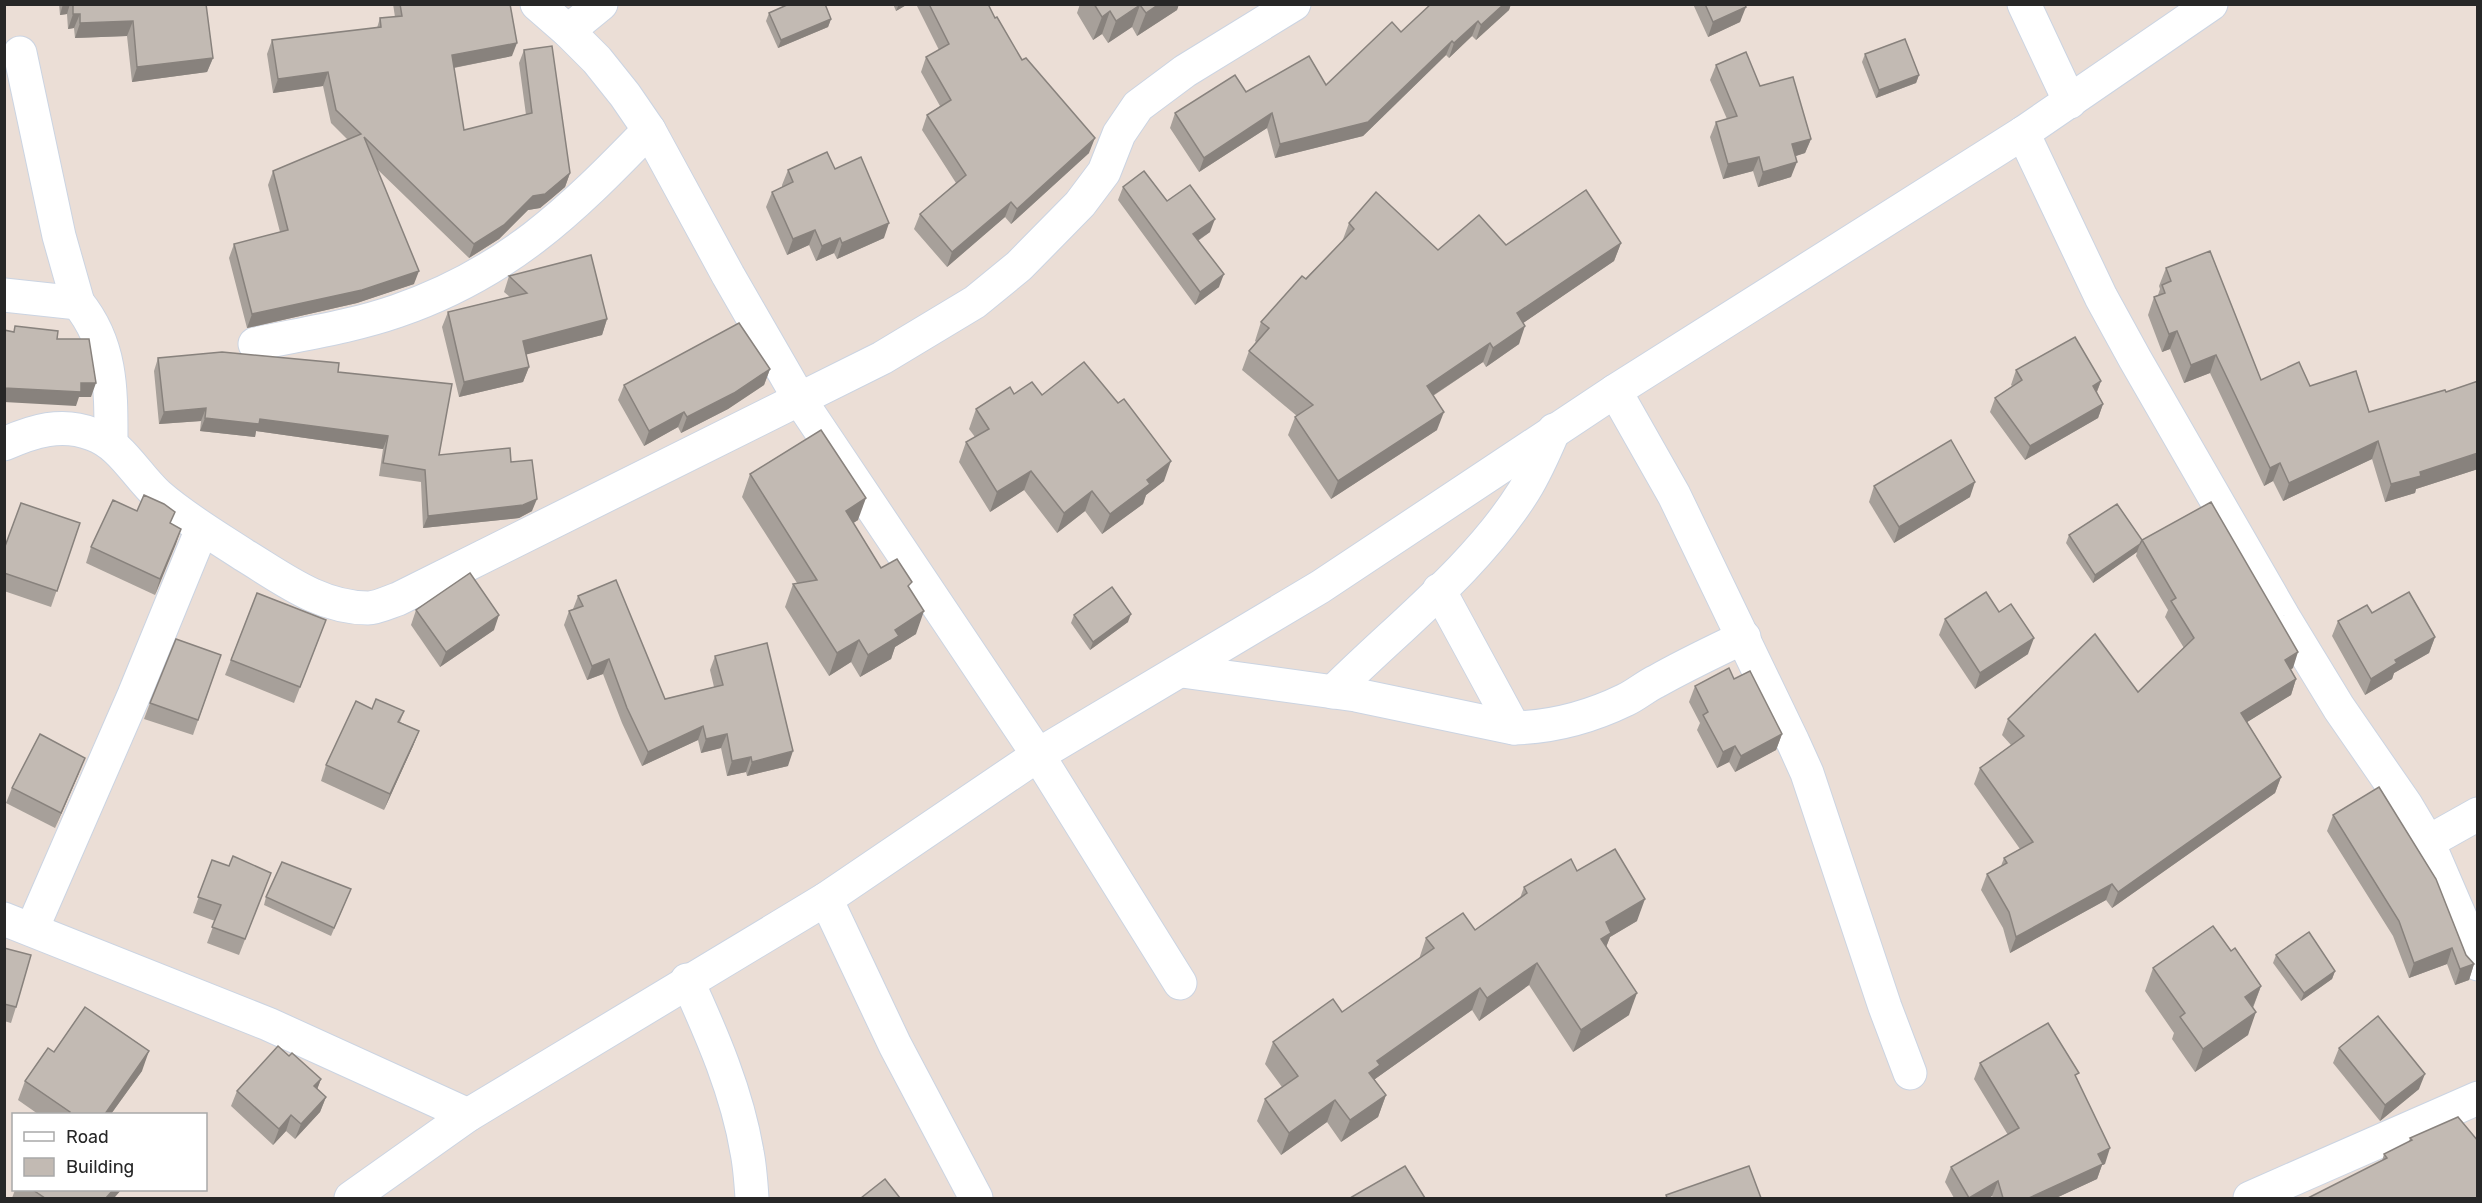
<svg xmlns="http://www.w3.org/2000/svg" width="2482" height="1203" viewBox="0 0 2482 1203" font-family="Rubik,sans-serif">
  <rect width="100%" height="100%" fill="#ebded6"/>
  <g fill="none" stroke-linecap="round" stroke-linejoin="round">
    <g stroke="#cbd4e2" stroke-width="35">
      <g id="street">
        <polyline points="537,4 568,31 597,60 625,95 649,130 728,275 800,400 1038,755 1180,983"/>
        <polyline points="2024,4 2070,102"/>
        <polyline points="568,31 601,4"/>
        <polyline points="20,53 59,236 78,303"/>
        <polyline points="2023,133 2101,297 2135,359 2283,616 2339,708 2406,805 2428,842 2465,928 2478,964"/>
        <path d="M4 295 78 303C112 345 111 390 111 442"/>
        <path d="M255 344C302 334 351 327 397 311 507 273 570 212 649 130"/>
        <polyline points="1615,391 1674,495 1793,742 1807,773 1885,1007 1910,1073"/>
        <path d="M4 444C33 431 62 422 92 434 121 444 136 475 158 495 184 518 215 536 244 555 282 578 320 608 368 608 377 608 389 602 398 599L882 358 975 302 1019 266 1080 204 1104 172 1119 134 1138 106 1185 71 1294 4"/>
        <polyline points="1439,590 1514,728"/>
        <path d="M1182 671 1356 695 1514 728C1553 727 1590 717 1625 700 1636 695 1646 686 1657 681 1685 665 1715 651 1744 637"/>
        <path d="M1333 692C1396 629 1476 568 1524 491 1536 472 1545 451 1554 430"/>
        <polyline points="2428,842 2478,814"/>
        <polyline points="826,899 895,1045 976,1198"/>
        <polyline points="4,919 268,1024 468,1115"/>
        <polyline points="32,929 134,695 202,529"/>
        <path d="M687 980C712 1035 737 1092 747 1152 750 1167 751 1183 752 1198"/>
        <polyline points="351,1198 468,1115 826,899 1038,755 1320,587 1615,391 2023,133 2211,4"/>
        <polyline points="2250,1198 2478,1098"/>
      </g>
    </g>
    <use href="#street" stroke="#fff" stroke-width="33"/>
  </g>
  <g fill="#a7a09a">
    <polygon points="59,4 206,4 213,58 207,72 132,82 127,36 75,38 74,28 68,29 67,14 60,15"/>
    <polygon points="393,4 510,4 512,56 454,68 464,130 526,115 519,63 524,50 570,173 565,187 540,208 528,210 499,239 469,258 376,168 414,284 357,303 247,328 229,258 234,244 280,232 268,185 273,171 348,140 331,123 323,86 273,93 267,54 272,40 377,28 380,18 395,17"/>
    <polygon points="893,4 908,4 896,11"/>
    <polygon points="916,4 988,4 995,18 1022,60 1089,153 1011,224 1005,217 947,267 914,229 920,214 956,183 922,130 927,115 940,106 921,72 926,57 939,50"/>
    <polygon points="1080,4 1179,4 1177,10 1137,36 1132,27 1108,43 1102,34 1093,40 1077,13"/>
    <polygon points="1431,4 1511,4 1509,10 1476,40 1472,36 1449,58 1446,55 1363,136 1275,158 1267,128 1199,172 1170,128 1175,113 1246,92 1326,85 1401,32"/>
    <polygon points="1693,4 1745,4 1740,22 1708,37"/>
    <polygon points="769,13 831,19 828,27 778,48 766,21"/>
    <polygon points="1865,54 1919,75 1916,83 1876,98 1862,62"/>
    <polygon points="1716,65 1760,86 1811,139 1805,153 1795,156 1791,177 1758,187 1753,171 1723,179 1710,137 1716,122 1727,119 1710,80"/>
    <polygon points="835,169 884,238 837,259 834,253 816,261 809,245 787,255 766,207 772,192 782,187 782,185 788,170"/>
    <polygon points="1123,187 1167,201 1210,232 1198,241 1219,287 1195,305 1118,200"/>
    <polygon points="1349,223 1438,250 1506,245 1621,243 1614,261 1523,323 1519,344 1486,367 1483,362 1433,396 1437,430 1331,499 1288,435 1295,417 1297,416 1242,370 1249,351 1256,342 1255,341 1261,322 1342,242"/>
    <polygon points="2166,268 2261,380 2310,386 2369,412 2446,392 2478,381 2478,469 2416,489 2415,493 2385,502 2372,459 2283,501 2273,481 2264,486 2210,373 2184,383 2170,349 2162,352 2148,315 2154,297 2158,295 2160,289 2159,286"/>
    <polygon points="509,276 607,319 602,335 526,354 529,367 523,382 459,397 442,327 448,312 510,297 504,292"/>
    <polygon points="158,358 338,372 439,455 511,462 532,511 519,518 423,528 421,482 379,476 383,449 256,431 255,437 200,431 201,421 159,424 154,371"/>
    <polygon points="770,369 764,385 728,409 681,433 678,427 644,446 618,400 624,385"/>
    <polygon points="2016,370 2101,381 2097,392 2103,404 2098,418 2025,460 1990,412 1995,398 2012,386 2011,385"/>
    <polygon points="1014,394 1042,395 1164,481 1146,495 1143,504 1102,534 1085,511 1057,533 1024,490 990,512 959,462 966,442 975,437 969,429 976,409"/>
    <polygon points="750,474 858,520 853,523 881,568 910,589 916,634 895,647 891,659 860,677 851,662 829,676 785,607 793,584 797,583 742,497"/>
    <polygon points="1874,486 1970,497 1894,543 1869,502"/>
    <polygon points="137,511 181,529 155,595 86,563 91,547"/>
    <polygon points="80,523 51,607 4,591 4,549"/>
    <polygon points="2069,535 2142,540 2293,668 2291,669 2296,679 2291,695 2247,722 2281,777 2275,793 2112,908 2106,900 2010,953 2003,928 1981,890 1987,874 2001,866 2004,858 2020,849 1974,784 1980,768 2011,745 2002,735 2008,719 2138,692 2184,648 2165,617 2168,610 2136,556 2137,552 2093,583 2066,543"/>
    <polygon points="257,593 326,620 294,703 225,675"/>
    <polygon points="578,596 665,699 714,687 710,670 715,656 788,766 747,776 746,772 727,776 721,748 701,753 698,740 642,766 622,723 603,674 587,680 564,625 569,611 573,609"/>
    <polygon points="416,610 494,630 440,667 411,625"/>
    <polygon points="1999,612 2028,654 1975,689 1939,635 1945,619"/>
    <polygon points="2372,613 2435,637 2429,653 2394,673 2392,679 2365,695 2332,636 2338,621"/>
    <polygon points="1074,615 1128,622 1090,650 1071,623"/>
    <polygon points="221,655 193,735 144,719 150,703"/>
    <polygon points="1734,679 1782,734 1776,750 1735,772 1729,762 1717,768 1697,730 1700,723 1689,702 1695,686"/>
    <polygon points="372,709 404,711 400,722 419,731 413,746 384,810 321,781 326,765"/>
    <polygon points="79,773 55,828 6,803 12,788"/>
    <polygon points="2333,815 2474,964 2469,980 2455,985 2447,964 2409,978 2393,936 2327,831"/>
    <polygon points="212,860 265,888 239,955 207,943 215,921 193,913"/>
    <polygon points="1577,871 1637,921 1610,937 1606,947 1629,1015 1573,1052 1529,985 1479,1021 1472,1010 1375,1079 1375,1080 1386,1095 1378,1117 1341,1142 1327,1122 1281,1155 1257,1121 1265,1099 1282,1087 1265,1064 1273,1042 1342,1012 1419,959 1426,938 1475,930 1520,898 1524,887"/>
    <polygon points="351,889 331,936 264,905 266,897"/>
    <polygon points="4,948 16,1007 11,1023 4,1021"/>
    <polygon points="2231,951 2261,986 2253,1008 2248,1035 2195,1072 2172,1039 2174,1033 2145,991 2153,968"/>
    <polygon points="2276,955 2335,971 2332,979 2301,1001 2273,963"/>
    <polygon points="2339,1048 2419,1089 2380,1121 2333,1063"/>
    <polygon points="54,1052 142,1071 111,1114 38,1114 18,1100 25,1081"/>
    <polygon points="289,1056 321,1079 317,1089 326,1097 320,1112 295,1139 286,1131 273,1145 231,1106 237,1091"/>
    <polygon points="1980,1063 2077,1078 2105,1164 2102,1165 2097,1179 2056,1198 1993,1198 1992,1196 1989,1198 1954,1198 1945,1182 1951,1167 2008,1135 1974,1079"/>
    <polygon points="2410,1138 2478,1141 2382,1161 2384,1154 2409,1142"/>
    <polygon points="15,1190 121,1190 114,1198 12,1198"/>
  </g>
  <g fill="#88827d">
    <polygon points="63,4 70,4 67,14 60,15"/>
    <polygon points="899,4 908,4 896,11"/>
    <polygon points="1159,4 1179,4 1177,10 1137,36 1146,13"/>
    <polygon points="1504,4 1511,4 1509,10 1476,40 1481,25"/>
    <polygon points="1140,5 1132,27 1108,43 1116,21"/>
    <polygon points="1746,7 1740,22 1708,37 1713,22"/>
    <polygon points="1110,11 1102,34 1093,40 1102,17"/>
    <polygon points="73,14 80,14 74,28 68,29"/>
    <polygon points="831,19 828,27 778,48 781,40"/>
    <polygon points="133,21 127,36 75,38 80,23"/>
    <polygon points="1478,21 1472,36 1449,58 1454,43"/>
    <polygon points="1452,41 1446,55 1363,136 1275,158 1280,144"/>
    <polygon points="517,43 512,56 447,69 452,55"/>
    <polygon points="213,58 207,72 132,82 137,67"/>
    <polygon points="328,72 323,86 273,93 278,79"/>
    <polygon points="1919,75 1916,83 1876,98 1879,90"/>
    <polygon points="1272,113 1267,128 1199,172 1204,158"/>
    <polygon points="1095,138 1089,153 1011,224 1017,209"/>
    <polygon points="1811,139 1805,153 1787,159 1792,144"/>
    <polygon points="1759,157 1753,171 1723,179 1728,164"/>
    <polygon points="1797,162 1791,177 1758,187 1763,172"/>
    <polygon points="570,173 565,187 551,199 540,208 528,210 499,239 469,258 474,244 533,196"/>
    <polygon points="1011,202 1005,217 947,267 952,252"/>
    <polygon points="1215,219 1210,232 1188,247 1193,234"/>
    <polygon points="889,223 884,238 837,259 842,243"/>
    <polygon points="815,230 809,245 787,255 793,239"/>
    <polygon points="840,238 834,253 816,261 822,246"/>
    <polygon points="1621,243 1614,261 1510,332 1517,313"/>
    <polygon points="419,271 414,284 357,303 247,328 252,314"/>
    <polygon points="1224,274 1219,287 1195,305 1200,292"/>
    <polygon points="607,319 602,335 517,357 523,341"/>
    <polygon points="1525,326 1519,344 1486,367 1493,348"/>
    <polygon points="2177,331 2170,349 2162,352 2169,334"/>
    <polygon points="1490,343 1483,362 1420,404 1427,386"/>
    <polygon points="2216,355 2210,373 2184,383 2191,365"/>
    <polygon points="529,367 523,382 459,397 464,382"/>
    <polygon points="770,369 764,385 728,409 681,433 687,417"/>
    <polygon points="2101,381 2095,396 2093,386"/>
    <polygon points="81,383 96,383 91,397 79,397 76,406 4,402 4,388"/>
    <polygon points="2103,404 2098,418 2025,460 2030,446"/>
    <polygon points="206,408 201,421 159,424 164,412"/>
    <polygon points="684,412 678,427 644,446 649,431"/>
    <polygon points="1444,412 1437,430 1331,499 1338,481"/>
    <polygon points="205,418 260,419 388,436 383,449 256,431 255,437 200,431"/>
    <polygon points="2378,441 2372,459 2283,501 2289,483"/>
    <polygon points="2478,453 2478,469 2416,489 2415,493 2385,502 2391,484 2420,472"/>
    <polygon points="1171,461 1164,481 1146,495 1143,504 1102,534 1110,514 1147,480"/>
    <polygon points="2280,463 2273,481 2264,486 2270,468"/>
    <polygon points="1031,471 1024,490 990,512 997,492"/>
    <polygon points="1975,482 1970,497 1894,543 1899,527"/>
    <polygon points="1092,491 1085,511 1057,533 1064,513"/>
    <polygon points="866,498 858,520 838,533 846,511"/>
    <polygon points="537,499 532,511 519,518 423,528 428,516"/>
    <polygon points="181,529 176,544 155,595 160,579"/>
    <polygon points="2140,544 2137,552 2093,583 2095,575"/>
    <polygon points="924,611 916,634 895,647 891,659 860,677 868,655 895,630"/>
    <polygon points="1131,614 1128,622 1090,650 1093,642"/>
    <polygon points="499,615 494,630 440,667 446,652"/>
    <polygon points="2435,637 2429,653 2394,673 2392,679 2365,695 2371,679 2395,660"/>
    <polygon points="2034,638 2028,654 1975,689 1980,673"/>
    <polygon points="859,640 851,662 829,676 837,653"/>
    <polygon points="2298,652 2293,668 2279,676 2285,660"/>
    <polygon points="609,659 603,674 587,680 592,666"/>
    <polygon points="2296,679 2291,695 2236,729 2241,713"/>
    <polygon points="703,726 698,740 642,766 648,752"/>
    <polygon points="419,731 413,746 384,810 390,794"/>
    <polygon points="727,734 721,748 701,753 706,739"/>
    <polygon points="1782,734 1776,750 1735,772 1741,756"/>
    <polygon points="1735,746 1729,762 1717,768 1723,752"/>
    <polygon points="793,751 788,766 747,776 752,762"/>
    <polygon points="751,757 746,772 727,776 732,761"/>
    <polygon points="85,758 79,773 55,828 61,813"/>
    <polygon points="2281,777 2275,793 2112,908 2118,892"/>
    <polygon points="2112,884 2106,900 2010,953 2016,937"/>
    <polygon points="1645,899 1637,921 1610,937 1603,955 1593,961 1606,922"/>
    <polygon points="2452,948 2447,964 2409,978 2414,963"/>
    <polygon points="1537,963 1529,985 1479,1021 1487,998"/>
    <polygon points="2474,964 2469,980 2455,985 2460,969"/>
    <polygon points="2335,971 2332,979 2301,1001 2304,993"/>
    <polygon points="2261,986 2252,1009 2245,997"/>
    <polygon points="1480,988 1472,1010 1375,1079 1372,1087 1369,1073 1377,1061"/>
    <polygon points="1637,993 1629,1015 1573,1052 1581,1030"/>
    <polygon points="2256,1012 2248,1035 2195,1072 2203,1049"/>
    <polygon points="149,1051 142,1071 111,1114 105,1114"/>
    <polygon points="2425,1074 2419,1089 2380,1121 2385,1105"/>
    <polygon points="321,1079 315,1095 314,1086"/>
    <polygon points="1386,1095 1378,1117 1341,1142 1350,1120"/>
    <polygon points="326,1097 320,1112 295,1139 301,1124"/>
    <polygon points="1335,1100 1327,1122 1281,1155 1289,1133"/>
    <polygon points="291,1115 286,1131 273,1145 279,1129"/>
    <polygon points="2110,1148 2105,1164 2102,1165 2097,1179 2056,1198 2029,1198 2098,1154"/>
    <polygon points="1998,1181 1992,1196 1989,1198 1968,1198"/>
    <polygon points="113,1190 121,1190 114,1198 106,1198"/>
  </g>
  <g fill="#c2bab3" stroke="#88827d" stroke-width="1.5">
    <polygon points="73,4 206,4 213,58 137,67 133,21 80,23 80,14 73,14"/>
    <polygon points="400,4 510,4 517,43 452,55 464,130 532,113 524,50 552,46 570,173 545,194 533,196 504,225 474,244 364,137 419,271 362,290 252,314 234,244 288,230 273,171 361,134 336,110 328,72 278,79 272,40 381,27 380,18 402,16"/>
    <polygon points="789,4 825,4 831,19 781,40 769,13"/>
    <polygon points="929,4 988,4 995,18 997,17 1022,60 1026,58 1095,138 1017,209 1011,202 952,252 920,214 966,175 927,115 951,100 926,57 949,44"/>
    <polygon points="1094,4 1159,4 1146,13 1140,5 1116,21 1110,11 1102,17"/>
    <polygon points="1431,4 1504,4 1481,25 1478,21 1454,43 1452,41 1368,122 1280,144 1272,113 1204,158 1175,113 1235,75 1246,92 1309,56 1326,85 1392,22 1401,32"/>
    <polygon points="1705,4 1745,4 1746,7 1713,22"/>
    <polygon points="1905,39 1919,75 1879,90 1865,54"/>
    <polygon points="1746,52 1760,86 1793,77 1811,139 1792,144 1797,162 1763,172 1759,157 1728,164 1716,122 1737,116 1716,65"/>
    <polygon points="827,152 835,169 861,157 889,223 842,243 840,238 822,246 815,230 793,239 772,192 793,182 788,170"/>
    <polygon points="1144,171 1167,201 1190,185 1215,219 1193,234 1224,274 1200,292 1123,187"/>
    <polygon points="1586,190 1621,243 1517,313 1525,326 1493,348 1490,343 1427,386 1444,412 1338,481 1295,417 1313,405 1249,351 1269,328 1261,322 1302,276 1306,279 1354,229 1349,223 1376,192 1438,250 1479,215 1506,245"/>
    <polygon points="2210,251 2261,380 2299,362 2310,386 2356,371 2369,412 2445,390 2446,392 2478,381 2478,453 2420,472 2421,476 2391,484 2378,441 2289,483 2280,463 2270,468 2216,355 2191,365 2177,331 2169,334 2154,297 2165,293 2162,285 2171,281 2166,268"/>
    <polygon points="591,255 607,319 523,341 529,367 464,382 448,312 527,293 509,276"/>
    <polygon points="739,323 770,369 734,393 687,417 684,412 649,431 624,385"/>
    <polygon points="15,326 58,331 57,339 89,339 96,383 81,383 81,392 4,388 4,330 14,332"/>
    <polygon points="2075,337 2101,381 2093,386 2103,404 2030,446 1995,398 2022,380 2016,370"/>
    <polygon points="222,352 339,363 338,372 452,384 439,455 510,448 511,462 532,460 537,499 523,505 428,516 425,470 383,463 388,436 260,419 259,424 205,418 206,408 164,412 158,358"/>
    <polygon points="1084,362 1118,403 1124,399 1171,461 1147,480 1150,484 1110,514 1092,491 1064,513 1031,471 997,492 966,442 989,429 976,409 1010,387 1014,394 1032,382 1042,395"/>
    <polygon points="821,430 866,498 846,511 881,568 897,559 912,582 908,586 924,611 895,630 899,636 868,655 859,640 837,653 793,584 817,580 750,474"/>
    <polygon points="1951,440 1975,482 1899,527 1874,486"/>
    <polygon points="144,495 164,504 175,512 170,523 181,529 160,579 91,547 113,500 137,511"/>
    <polygon points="2211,502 2298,652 2285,660 2296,679 2241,713 2281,777 2118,892 2112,884 2016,937 2009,912 1987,874 2007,863 2004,858 2033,842 1980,768 2024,736 2008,719 2095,634 2138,692 2194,638 2171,601 2176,598 2142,540"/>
    <polygon points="21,503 80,523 57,591 4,573 4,549"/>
    <polygon points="2117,504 2142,540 2140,544 2095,575 2069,535"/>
    <polygon points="470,573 499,615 446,652 416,610"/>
    <polygon points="616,580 665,699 723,685 715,656 767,643 793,751 752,762 751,757 732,761 727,734 706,739 703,726 648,752 627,708 609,659 592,666 569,611 583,606 578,596"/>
    <polygon points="1112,587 1131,614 1093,642 1074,615"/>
    <polygon points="1986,592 1999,612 2011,604 2034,638 1980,673 1945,619"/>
    <polygon points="2409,592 2435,637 2395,660 2397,663 2371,679 2338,621 2367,605 2372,613"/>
    <polygon points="257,593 326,620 300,687 231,660"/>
    <polygon points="176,639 221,655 198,720 150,703"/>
    <polygon points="1729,668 1734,679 1750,671 1782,734 1741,756 1735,746 1723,752 1703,715 1708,712 1695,686"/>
    <polygon points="376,699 404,711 398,722 419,731 390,794 326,765 356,701 372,709"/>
    <polygon points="40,734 85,758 61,813 12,788"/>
    <polygon points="2379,787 2436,879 2466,955 2474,964 2460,969 2452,948 2414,963 2399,921 2333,815"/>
    <polygon points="1615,849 1645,899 1606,922 1611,933 1601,939 1637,993 1581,1030 1537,963 1487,998 1480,988 1377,1061 1380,1065 1369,1073 1386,1095 1350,1120 1335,1100 1289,1133 1265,1099 1298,1076 1273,1042 1333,999 1342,1012 1434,948 1426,938 1463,913 1475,930 1527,893 1524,887 1571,859 1577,871"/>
    <polygon points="233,856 271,873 245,939 212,927 221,905 198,897 212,860 229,866"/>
    <polygon points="282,862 351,889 334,928 266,897"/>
    <polygon points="2213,926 2231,951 2235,948 2261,986 2245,997 2256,1012 2203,1049 2180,1017 2185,1013 2153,968"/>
    <polygon points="2309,932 2335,971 2304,993 2276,955"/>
    <polygon points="4,948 31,955 16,1007 4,1004"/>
    <polygon points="85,1007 149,1051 105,1114 69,1114 70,1112 25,1081 48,1048 54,1052"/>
    <polygon points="2378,1016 2425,1074 2385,1105 2339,1048"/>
    <polygon points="2048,1023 2079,1073 2075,1075 2110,1148 2098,1154 2103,1164 2029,1198 2003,1198 1998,1181 1969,1198 1951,1167 2019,1128 1980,1063"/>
    <polygon points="278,1046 289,1056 292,1053 321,1079 314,1086 326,1097 301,1124 291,1115 279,1129 237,1091"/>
    <polygon points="2458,1117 2478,1141 2478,1198 2308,1198 2387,1158 2384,1154 2412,1140 2410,1138"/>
    <polygon points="1405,1166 1425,1198 1350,1198"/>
    <polygon points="1749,1166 1761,1198 1667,1198 1666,1195"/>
    <polygon points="885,1179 900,1198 861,1198"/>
    <polygon points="33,1190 113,1190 106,1198 45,1198"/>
  </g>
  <rect width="2482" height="1203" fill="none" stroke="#272727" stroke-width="12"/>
  <rect x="12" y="1113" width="195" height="78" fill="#ffffff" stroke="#a9a9a9" stroke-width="1.5"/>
  <rect x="24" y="1132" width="30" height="9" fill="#ffffff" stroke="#a9a9a9" stroke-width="1.5"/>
  <text x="66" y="1143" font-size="18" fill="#272727">Road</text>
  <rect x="24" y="1158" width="30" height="18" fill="#c2bab3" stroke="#a9a9a9" stroke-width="1.5"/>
  <text x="66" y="1173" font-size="18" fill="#272727">Building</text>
</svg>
